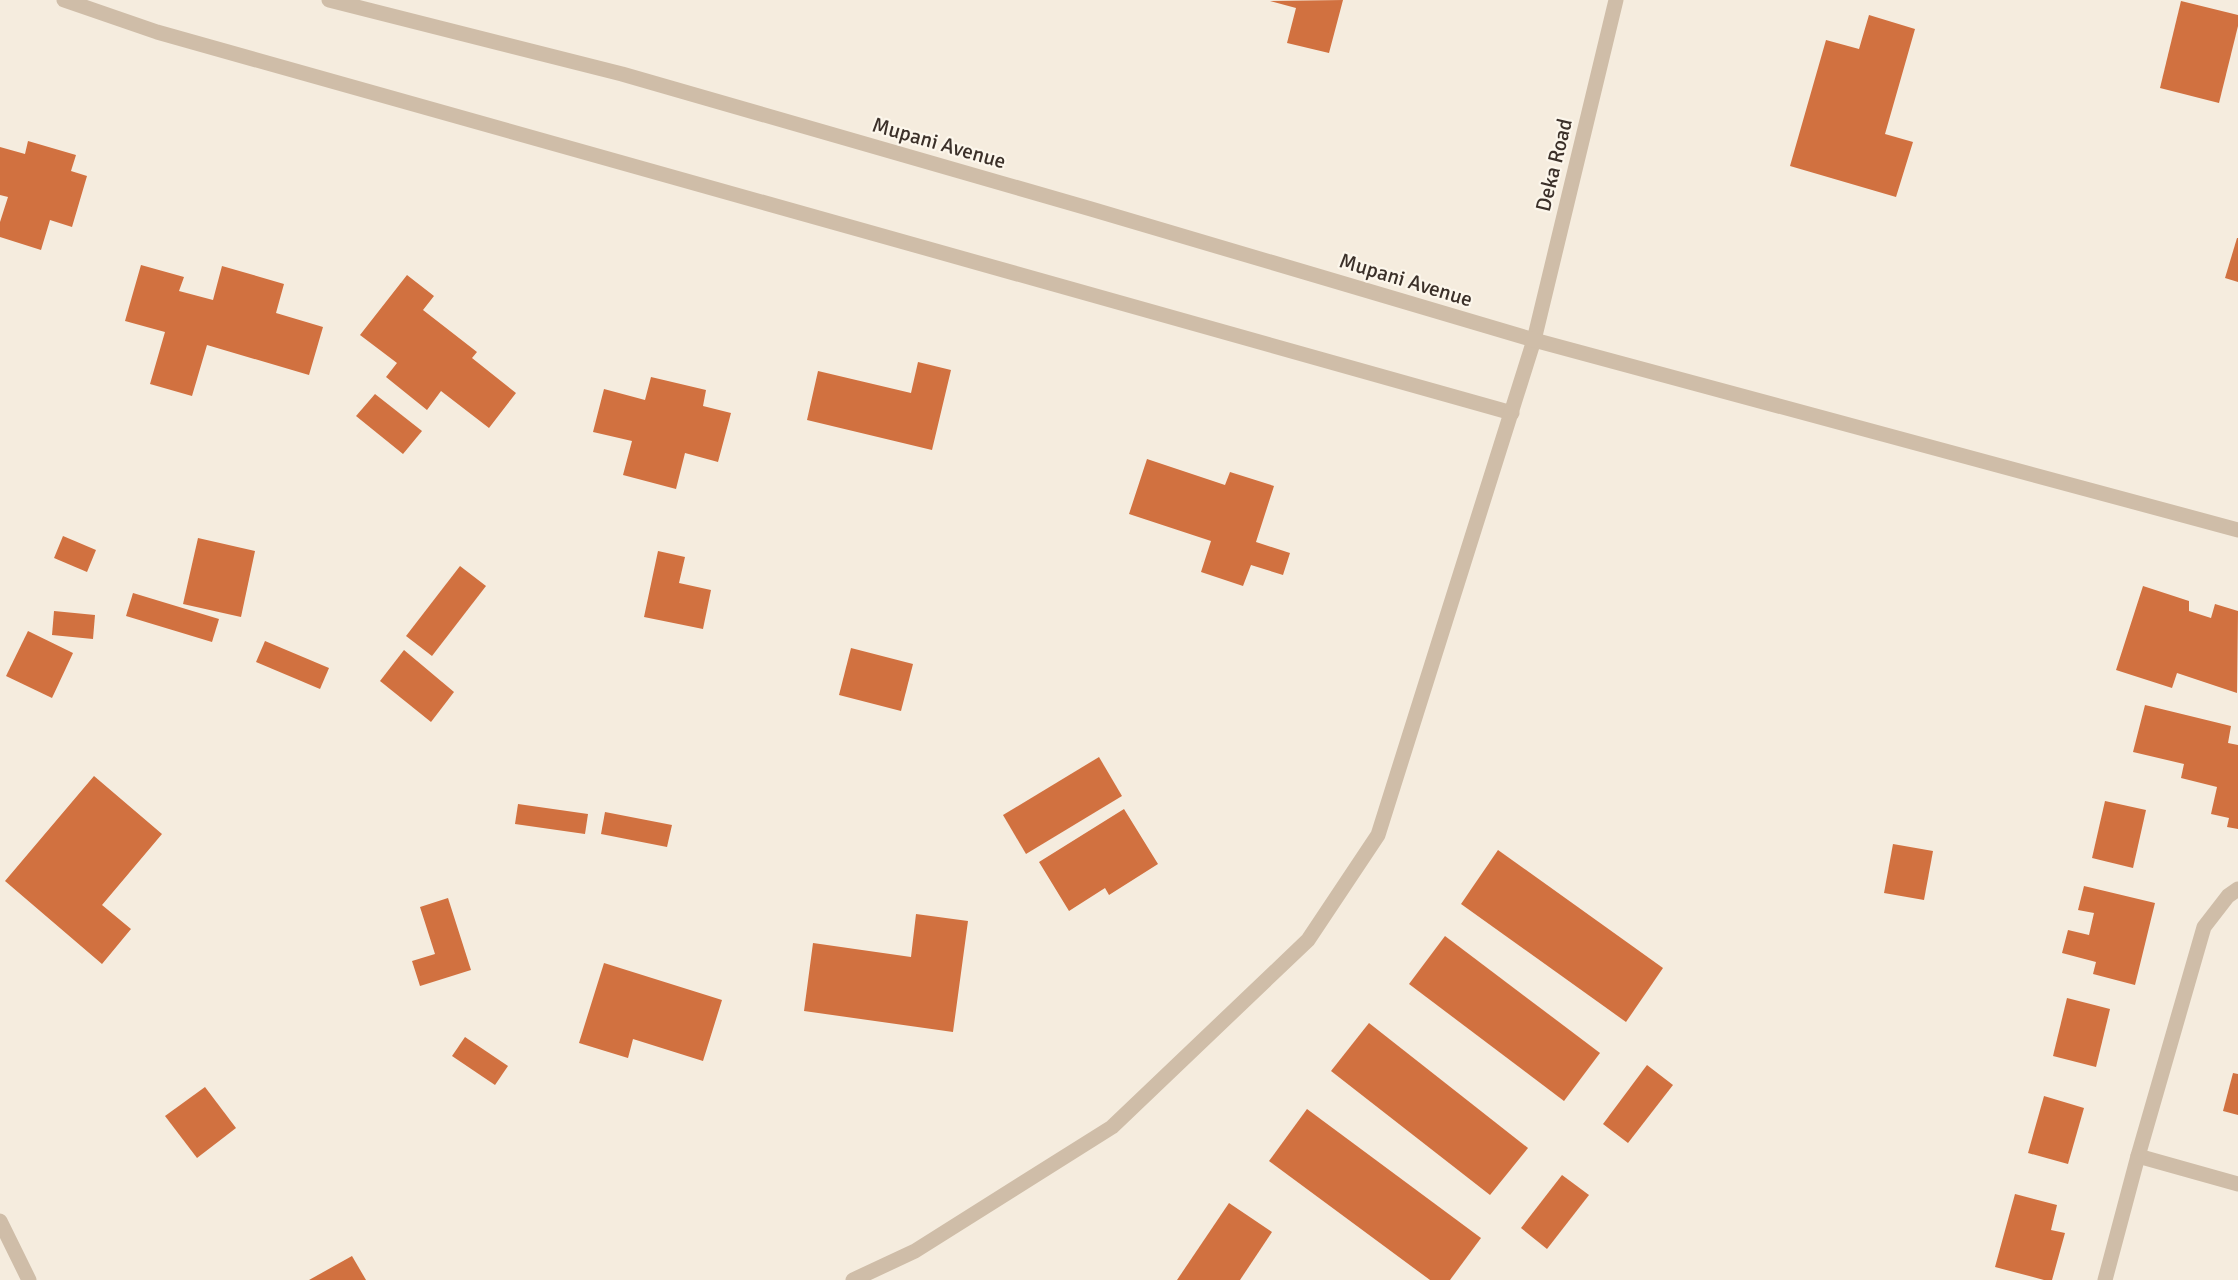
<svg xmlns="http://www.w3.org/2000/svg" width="2238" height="1280" viewBox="0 0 2238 1280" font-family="Signika,sans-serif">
  <rect width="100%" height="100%" fill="#f5ecde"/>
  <g fill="#d17140">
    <polygon points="1343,0 1329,53 1287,43 1296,8 1270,1"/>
    <polygon points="2181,1 2238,15 2238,26 2219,103 2160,88"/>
    <polygon points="1869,15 1915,29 1885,134 1913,142 1896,197 1790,166 1826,40 1859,49"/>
    <polygon points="28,141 76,155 71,171 87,176 72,227 50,220 41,250 0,237 0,222 8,197 0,195 0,147 25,154"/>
    <polygon points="2237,238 2238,238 2238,282 2225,278"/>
    <polygon points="141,265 184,277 179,291 213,300 222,266 284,284 276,313 323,327 309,375 207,345 192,396 150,384 165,332 125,321"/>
    <polygon points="407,275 434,296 423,310 477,352 472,358 516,393 489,428 441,391 427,410 386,377 397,363 360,335"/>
    <polygon points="918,362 951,370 932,450 807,420 818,371 911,393"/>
    <polygon points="651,377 706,390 703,406 731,413 718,462 685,453 676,489 623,475 632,441 593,432 604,389 645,400"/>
    <polygon points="375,394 422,431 403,454 356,416"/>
    <polygon points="1147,459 1225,485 1230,472 1274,486 1256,542 1290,553 1283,575 1251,565 1243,586 1201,572 1211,541 1129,514"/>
    <polygon points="63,536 96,550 87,572 54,558"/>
    <polygon points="198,538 255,551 241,617 183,604"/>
    <polygon points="658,551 685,557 679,583 711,590 703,629 644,617"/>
    <polygon points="460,566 486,586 432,656 406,636"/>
    <polygon points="2143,586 2189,601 2189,611 2211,618 2215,604 2238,611 2237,693 2177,673 2172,688 2116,670"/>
    <polygon points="133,593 219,619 212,642 126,616"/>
    <polygon points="54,611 95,615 93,639 52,635"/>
    <polygon points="28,631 73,653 52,698 6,676"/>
    <polygon points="265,641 329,668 320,689 256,662"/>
    <polygon points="851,648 913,664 901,711 839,695"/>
    <polygon points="404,650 454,692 431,722 380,681"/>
    <polygon points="2145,705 2231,726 2228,743 2238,745 2238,829 2227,827 2229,818 2211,814 2217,787 2181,778 2184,764 2133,752"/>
    <polygon points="1099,757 1122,796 1026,854 1003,815"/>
    <polygon points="94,776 162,834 102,905 131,929 102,964 5,881"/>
    <polygon points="2105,801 2146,810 2133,868 2092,858"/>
    <polygon points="518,804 588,814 585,834 515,824"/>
    <polygon points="1124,809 1158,864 1109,895 1105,888 1069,911 1039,862"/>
    <polygon points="605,812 672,825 667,847 601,834"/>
    <polygon points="1893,844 1933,851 1924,900 1884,893"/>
    <polygon points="1498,850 1663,968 1626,1022 1461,904"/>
    <polygon points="2084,886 2155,903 2135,985 2093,974 2096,962 2062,953 2068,930 2089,935 2094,913 2078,910"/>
    <polygon points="448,898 471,970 420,986 412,961 435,954 420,907"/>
    <polygon points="916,914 968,921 953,1032 804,1011 813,943 911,957"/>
    <polygon points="1445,936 1600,1053 1564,1101 1409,984"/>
    <polygon points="604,963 722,1000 703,1061 633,1039 628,1058 579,1043"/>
    <polygon points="2067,998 2110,1009 2096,1067 2053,1056"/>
    <polygon points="1369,1023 1528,1148 1490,1195 1331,1071"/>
    <polygon points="465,1037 508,1066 495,1085 452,1056"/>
    <polygon points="1647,1065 1673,1085 1628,1143 1603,1124"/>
    <polygon points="2233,1073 2238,1074 2238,1115 2223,1111"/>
    <polygon points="205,1087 236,1128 197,1158 165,1116"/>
    <polygon points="2044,1096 2084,1108 2068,1164 2028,1153"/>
    <polygon points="1307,1109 1481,1238 1450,1280 1430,1280 1269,1161"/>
    <polygon points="1562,1175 1589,1195 1547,1249 1521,1228"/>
    <polygon points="2015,1194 2057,1205 2051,1230 2065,1233 2052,1280 2044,1280 1995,1267"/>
    <polygon points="1229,1203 1272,1232 1240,1280 1177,1280"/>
    <polygon points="352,1256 366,1280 309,1280"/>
  </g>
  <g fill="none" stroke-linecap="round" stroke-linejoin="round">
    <polyline stroke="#cfbda8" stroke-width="15" points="64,0 157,32 1512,413"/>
    <g stroke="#cfbda8" stroke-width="15">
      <polyline points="2138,1156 2238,1184"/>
      <polyline points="0,1221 29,1280"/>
      <polyline points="853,1280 915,1251 1112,1127 1308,940 1378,835 1534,340 1616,0"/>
      <polyline points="2105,1280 2138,1156 2204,927 2228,896 2238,889"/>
    </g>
    <polyline stroke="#cfbda8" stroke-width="15" points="329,0 622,74 1091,209 1534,340 2238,530"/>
  </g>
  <g text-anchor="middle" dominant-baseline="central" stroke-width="4.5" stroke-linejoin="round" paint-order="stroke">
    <g font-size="21" fill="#3b3029" stroke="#fcf6eb">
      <text transform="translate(939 143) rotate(16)">Mupani Avenue</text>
      <text transform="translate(1554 165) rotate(-76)">Deka Road</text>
      <text transform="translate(1406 280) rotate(17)">Mupani Avenue</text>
    </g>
  </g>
</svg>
